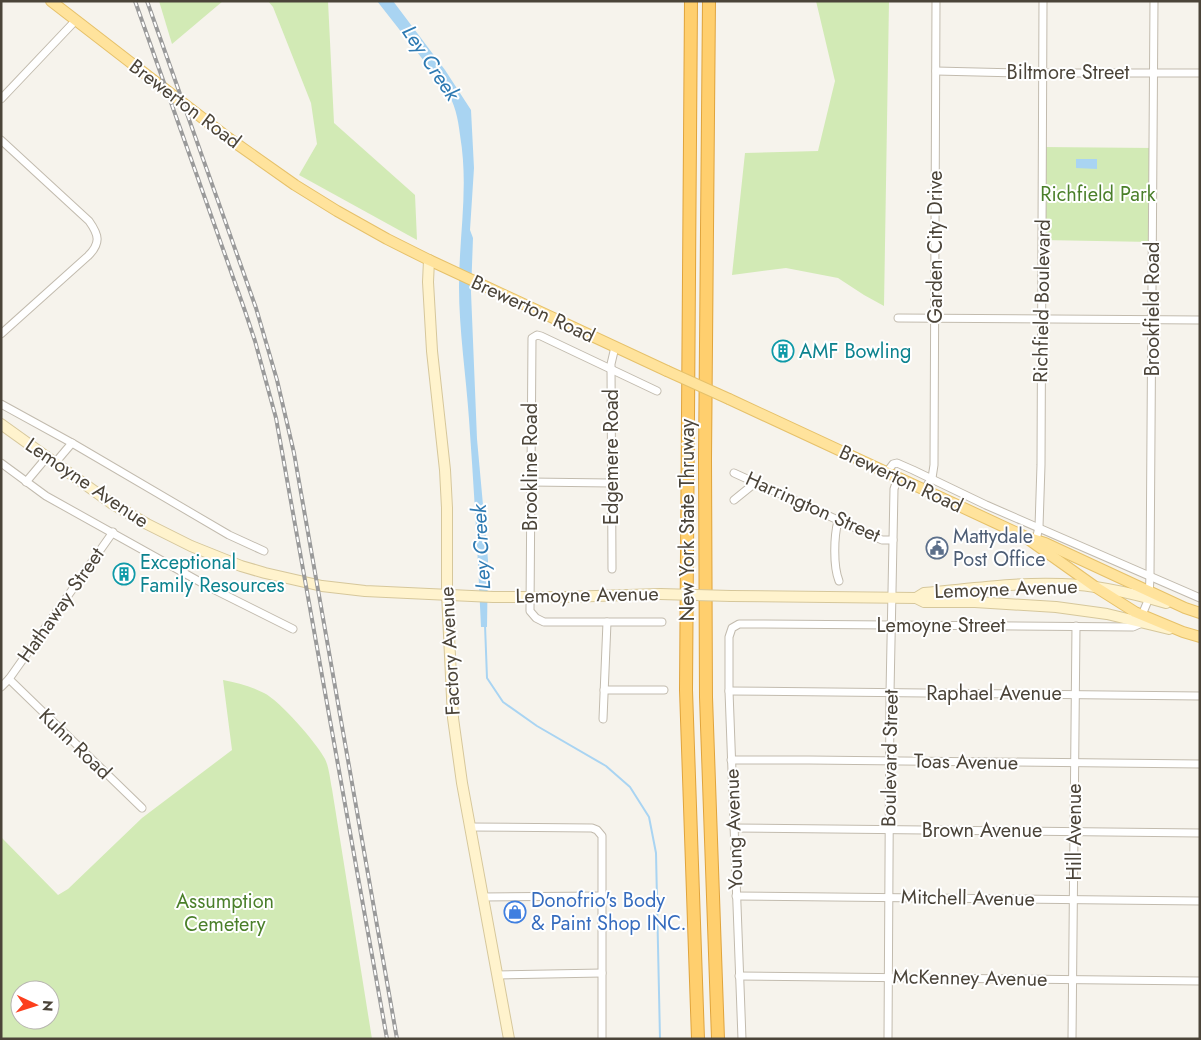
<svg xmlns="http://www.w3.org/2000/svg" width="1201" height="1040" viewBox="0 0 1201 1040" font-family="Jost,sans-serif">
  <rect width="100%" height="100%" fill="#f6f3ec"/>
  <g fill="#d2eab5" fill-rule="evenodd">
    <polygon points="159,1 223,1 172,44"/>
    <polygon points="268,1 328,1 334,123 415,195 417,240 299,175 317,144 311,103 273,7"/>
    <polygon points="816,1 889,1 884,306 864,295 838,278 786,268 732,275 745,153 818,151 835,81"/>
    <polygon points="1043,147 1153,148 1152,242 1042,240"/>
    <path d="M223 680C237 683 251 686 264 693 280 701 316 742 325 759 329 767 330 779 332 789L372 1039H1V837L58 895 68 889 142 818 232 750ZM20 990H50V1020H20Z"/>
  </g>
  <g fill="#a9d4f2">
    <path d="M377 1H393L445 70 471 110 474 168 470 230 473 238 471 292 477 439 488 560 487 627H481C478 558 474 488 469 419 466 375 459 330 459 287 459 234 469 188 460 135 458 118 455 104 446 89Z"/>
    <polygon points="1076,159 1097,159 1097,169 1076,168"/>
  </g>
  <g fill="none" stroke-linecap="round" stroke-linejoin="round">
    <polyline stroke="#a9d4f2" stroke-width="2" points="485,625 487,678 503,702 537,726 606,766 630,787 649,817 656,853 660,1039"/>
    <g stroke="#c2bbae" stroke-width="9">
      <g id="street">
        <polyline points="936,71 1022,73 1200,73"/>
        <polyline points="1,99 76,20"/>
        <path d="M1 140 89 221C99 235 101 243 88 256L1 334"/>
        <polyline points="898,318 1200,320"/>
        <polyline points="657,391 541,336 537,335 532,338 530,611 536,618 544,622 662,622"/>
        <polyline points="1,404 72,443 229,535 264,551"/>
        <polyline points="1,463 46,496 211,588 293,629"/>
        <polyline points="55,463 72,443"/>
        <polyline points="887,472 893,464 897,463 913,470 986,505 1200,598"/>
        <polyline points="734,473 882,540 893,540"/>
        <polyline points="26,482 47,457"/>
        <polyline points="530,482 611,483"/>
        <polyline points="924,490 932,478 934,465 936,1"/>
        <polyline points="734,500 755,483"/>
        <path d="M838 521C834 536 833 566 839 581"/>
        <polyline points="1036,540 1039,527 1041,465 1043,1"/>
        <polyline points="612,569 611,364 615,347"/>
        <polyline points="1142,615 1149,598 1150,576 1154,1"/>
        <polyline points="9,679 142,808"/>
        <polyline points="1,687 9,679 113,532"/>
        <polyline points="604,690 664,690"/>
        <polyline points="729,691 1200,696"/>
        <polyline points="603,719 607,622"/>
        <polyline points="731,760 809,760 1200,764"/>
        <polyline points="470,827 592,828 597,830 602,836 602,1039"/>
        <polyline points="734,828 1200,833"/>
        <polyline points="736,896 1200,901"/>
        <polyline points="483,897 602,896"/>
        <polyline points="497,975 602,973"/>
        <polyline points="739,976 1200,981"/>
        <polyline points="742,1039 729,691 729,637 732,628 739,624 764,624 1133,627 1142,623"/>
        <polyline points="888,1039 890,693 894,489 898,477"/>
        <polyline points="1072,1039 1076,626"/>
      </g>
    </g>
    <g stroke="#d6c79b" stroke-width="12">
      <g id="secondary">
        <polyline points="429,260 428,282 432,351 445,470 447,508 447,594 453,718 462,783 509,1039"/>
        <polyline points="1,424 111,503 147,524 191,546 241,566 265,573 322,586 365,591 493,597 564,597 660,594"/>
        <path d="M731 596 916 598 924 593C970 589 1016 582 1062 584 1098 585 1132 593 1166 603"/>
        <polyline points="916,598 924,602 975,602 1056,607 1107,614 1169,629"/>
      </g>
    </g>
    <g stroke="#e6c16a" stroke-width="12">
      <g id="primary">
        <polyline points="51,1 227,137 295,185 337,211 387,239 429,260 667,371"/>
        <polyline points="729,399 1026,537 1045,543 1185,608 1200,613"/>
        <polyline points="1028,539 1094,586 1135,612 1183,632 1200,637"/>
      </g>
    </g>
    <g stroke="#e0a43c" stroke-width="14">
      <g id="highway">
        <polyline points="691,1 686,690 698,1039"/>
        <polyline points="709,1 705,459 706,697 718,1039"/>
      </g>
    </g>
    <use href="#street" stroke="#fff" stroke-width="7"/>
    <use href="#secondary" stroke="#fff3cd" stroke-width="10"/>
    <use href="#primary" stroke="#ffe39c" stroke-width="10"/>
    <use href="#highway" stroke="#ffcf6e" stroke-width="12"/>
    <g stroke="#9a9a9a" stroke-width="4">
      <g id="rail">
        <polyline points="135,1 245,311 255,341 276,418 387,1039"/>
        <polyline points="147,1 256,308 277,380 294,453 397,1039"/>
      </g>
    </g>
    <use href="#rail" stroke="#fff" stroke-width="2" stroke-dasharray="5.5" stroke-linecap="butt"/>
    <g stroke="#d6c79b" stroke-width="12" stroke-linecap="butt">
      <polyline id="secondary-bridge" points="660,594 731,596"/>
    </g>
    <g stroke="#e6c16a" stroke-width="12" stroke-linecap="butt">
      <polyline id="primary-bridge" points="667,371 729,399"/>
    </g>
    <use href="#secondary-bridge" stroke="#fff3cd" stroke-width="10"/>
    <use href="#primary-bridge" stroke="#ffe39c" stroke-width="10"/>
  </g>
  <defs>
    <g id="building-ring" transform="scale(1.125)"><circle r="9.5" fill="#fff" stroke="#0f9aa8" stroke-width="1.5"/><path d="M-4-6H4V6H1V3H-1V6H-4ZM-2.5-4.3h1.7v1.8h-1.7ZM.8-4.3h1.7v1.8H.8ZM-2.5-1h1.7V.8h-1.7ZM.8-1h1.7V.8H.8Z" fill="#0f9aa8"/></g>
    <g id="civic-ring" transform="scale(1.125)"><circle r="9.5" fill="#fff" stroke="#5c6f8a" stroke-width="1.5"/><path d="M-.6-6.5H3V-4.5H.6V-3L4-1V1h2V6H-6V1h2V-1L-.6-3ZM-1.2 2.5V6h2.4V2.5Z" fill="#5c6f8a"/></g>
    <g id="shop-ring" transform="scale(1.125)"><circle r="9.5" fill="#fff" stroke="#3f7fe0" stroke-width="1.5"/><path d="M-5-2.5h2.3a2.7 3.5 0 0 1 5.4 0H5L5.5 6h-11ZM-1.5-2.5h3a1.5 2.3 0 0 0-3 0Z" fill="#3f7fe0"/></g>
  </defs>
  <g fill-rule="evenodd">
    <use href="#building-ring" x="783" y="351"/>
    <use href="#civic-ring" x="937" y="548"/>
    <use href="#building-ring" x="124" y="574"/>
    <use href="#shop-ring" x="515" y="912"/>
  </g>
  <g text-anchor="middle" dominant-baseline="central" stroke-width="4" stroke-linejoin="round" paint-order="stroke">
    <g font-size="20" fill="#4b4439" stroke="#fff">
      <text x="1068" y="72">Biltmore Street</text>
      <text transform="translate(185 104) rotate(37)">Brewerton Road</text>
      <text transform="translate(935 247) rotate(-90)">Garden City Drive</text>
      <text transform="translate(1042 301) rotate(-89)">Richfield Boulevard</text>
      <text transform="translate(533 309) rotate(25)">Brewerton Road</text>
      <text transform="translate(1152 309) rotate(-90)">Brookfield Road</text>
      <text transform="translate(611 457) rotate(-90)">Edgemere Road</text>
      <text transform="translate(530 467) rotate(-90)">Brookline Road</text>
      <text transform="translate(901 479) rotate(25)">Brewerton Road</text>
      <text transform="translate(87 483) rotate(34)">Lemoyne Avenue</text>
      <text transform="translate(813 507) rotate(24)">Harrington Street</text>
      <text transform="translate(687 520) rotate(-90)">New York State Thruway</text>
      <text transform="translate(1006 589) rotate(-2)">Lemoyne Avenue</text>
      <text transform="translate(587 595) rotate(-1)">Lemoyne Avenue</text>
      <text transform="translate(61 605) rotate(-55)">Hathaway Street</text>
      <text x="941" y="625">Lemoyne Street</text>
      <text transform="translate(450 651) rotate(-93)">Factory Avenue</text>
      <text x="994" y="693">Raphael Avenue</text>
      <text transform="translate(75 744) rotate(44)">Kuhn Road</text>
      <text transform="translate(890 758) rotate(-89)">Boulevard Street</text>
      <text transform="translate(966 762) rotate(1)">Toas Avenue</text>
      <text transform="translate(734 829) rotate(-92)">Young Avenue</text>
      <text x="982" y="830">Brown Avenue</text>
      <text transform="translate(1074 832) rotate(-90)">Hill Avenue</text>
      <text transform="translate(968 898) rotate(1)">Mitchell Avenue</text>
      <text transform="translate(970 978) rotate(1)">McKenney Avenue</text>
    </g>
    <g font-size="20" fill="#4a7f2a" stroke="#fff">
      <text x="1098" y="194">Richfield Park</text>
      <text x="225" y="901">Assumption<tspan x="225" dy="23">Cemetery</tspan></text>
    </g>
    <g font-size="20" fill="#0d838f" stroke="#fff" text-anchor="start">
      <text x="799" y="351">AMF Bowling</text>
      <text x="140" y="562">Exceptional<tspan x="140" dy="23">Family Resources</tspan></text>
    </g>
    <g font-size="20" fill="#4e5e75" stroke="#fff" text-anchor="start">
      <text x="953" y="536">Mattydale<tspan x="953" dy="23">Post Office</tspan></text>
    </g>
    <g font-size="20" fill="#366cbe" stroke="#fff" text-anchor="start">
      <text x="531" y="900">Donofrio's Body<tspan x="531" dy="23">&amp; Paint Shop INC.</tspan></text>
    </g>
    <g font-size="21" font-style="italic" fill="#2e7ab2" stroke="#fff">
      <text transform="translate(431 63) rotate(56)">Ley Creek</text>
      <text transform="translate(481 547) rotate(-93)">Ley Creek</text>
    </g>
  </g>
  <rect width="1201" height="1040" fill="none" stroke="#4b4439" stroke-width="5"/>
  <g transform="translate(35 1005) rotate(94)"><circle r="24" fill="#ffffff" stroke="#b7b4b0"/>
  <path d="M0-4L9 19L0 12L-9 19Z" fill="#fc3f1d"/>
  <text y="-8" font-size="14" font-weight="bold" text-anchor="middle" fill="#4b4439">N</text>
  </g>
</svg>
